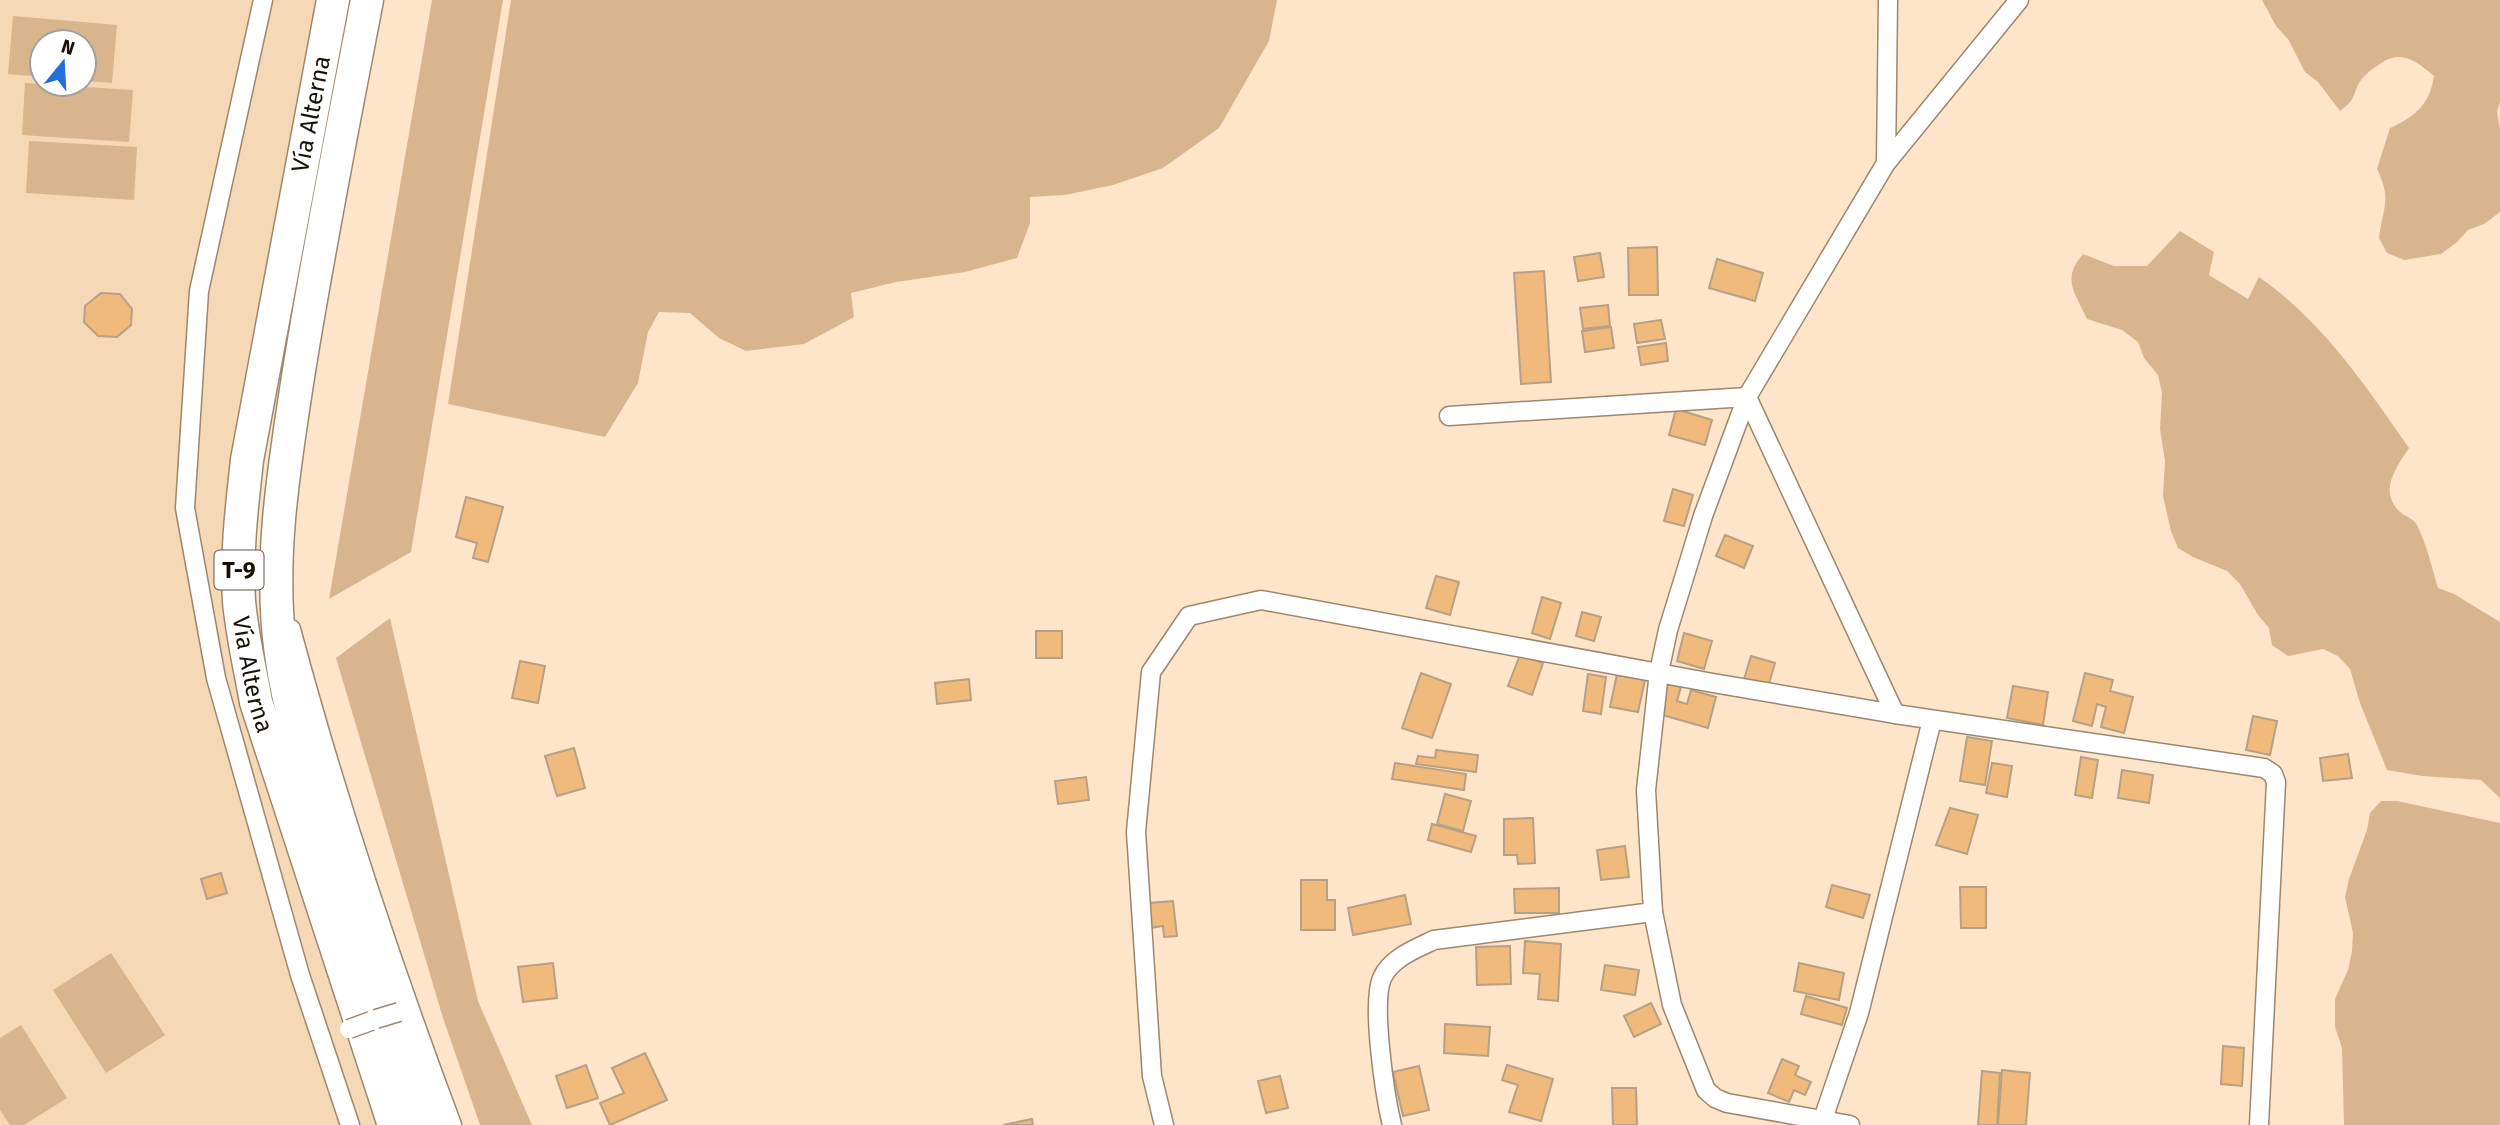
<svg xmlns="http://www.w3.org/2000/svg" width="2500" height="1125" viewBox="0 0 2500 1125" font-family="'Fira Sans',sans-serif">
  <rect width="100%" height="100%" fill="#fee5c9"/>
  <path fill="#f5d8b5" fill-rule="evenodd" d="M0 0H316L244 383 225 617 246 728 376 1125H0ZM42 42H84V84H42Z"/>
  <g fill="#d8b58c">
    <polygon points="432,0 503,0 411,552 329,599"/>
    <polygon points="511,0 1277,0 1269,41 1219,128 1163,168 1113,185 1065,195 1030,197 1030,223 1017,258 965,272 896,282 851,293 854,317 804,344 746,351 719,338 690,313 659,312 648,332 638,383 605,437 448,404"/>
    <path d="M2262 0H2500V102L2497 111 2500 129V212L2484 224 2468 230 2456 243 2441 254 2404 260 2387 253 2379 238C2383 206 2392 200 2377 169L2390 128C2415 117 2430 104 2434 76 2415 60 2400 48 2377 66 2370 70 2361 78 2358 85 2351 101 2355 99 2340 111L2318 82 2305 72 2288 39 2276 26Z"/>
    <polygon points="13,16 117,25 112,83 84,81 84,42 42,42 42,77 8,74"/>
    <polygon points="25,83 133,90 129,142 22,135"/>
    <polygon points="29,141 137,147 134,200 26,193"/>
    <path d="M2180 231 2214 252 2209 275 2248 299 2259 277C2323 322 2365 385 2409 448 2396 468 2378 491 2400 512 2406 517 2413 518 2417 525 2427 545 2432 568 2438 588L2454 594 2500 622V798L2481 780 2422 776 2387 770 2360 703 2350 669 2338 656 2323 649 2288 656 2272 645 2269 628 2258 615 2240 584 2227 571 2193 557 2178 548 2171 531 2163 496 2165 461 2160 429 2162 393 2158 375 2144 358 2138 342 2122 330 2087 319C2075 292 2061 280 2083 254L2114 266H2147Z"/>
    <polygon points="390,618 478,1001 532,1125 480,1125 443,1018 336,658"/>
    <polygon points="2381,801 2397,801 2500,823 2500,1125 2344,1125 2342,1048 2335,1027 2335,999 2348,970 2352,951 2353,933 2345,897 2349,879 2367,830 2370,813"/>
    <polygon points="111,953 165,1035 106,1073 53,990"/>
    <polygon points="21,1025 67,1098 24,1125 10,1125 0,1110 0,1038"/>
  </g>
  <g fill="#efba7b" stroke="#b7a085" stroke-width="2">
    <polygon points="1657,247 1658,295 1629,295 1628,248"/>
    <polygon points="1600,253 1604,277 1578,281 1574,257"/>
    <polygon points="1717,259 1763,273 1755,301 1709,288"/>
    <polygon points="1544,271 1551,382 1521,384 1514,273"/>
    <polygon points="101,293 120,294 132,309 131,325 117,337 98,336 84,322 85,306"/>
    <polygon points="1608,305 1610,326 1583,329 1580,308"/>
    <polygon points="1661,320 1665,339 1637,343 1634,324"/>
    <polygon points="1611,327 1614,348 1585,352 1582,331"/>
    <polygon points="1666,343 1668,361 1641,365 1638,347"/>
    <polygon points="1676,409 1712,420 1705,445 1669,435"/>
    <polygon points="1673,489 1693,495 1684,526 1664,521"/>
    <polygon points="466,497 503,507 488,562 473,558 477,543 456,537"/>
    <polygon points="1725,535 1753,546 1744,568 1716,556"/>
    <polygon points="1436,576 1459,582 1450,615 1426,608"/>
    <polygon points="1542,597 1561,603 1550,639 1532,633"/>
    <polygon points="1582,612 1601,617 1594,641 1576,636"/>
    <rect x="1036" y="631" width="26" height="27"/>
    <polygon points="1684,633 1712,641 1704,669 1677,661"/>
    <polygon points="1520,655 1543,663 1532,695 1508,686"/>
    <polygon points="1751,656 1775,663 1768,687 1744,679"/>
    <polygon points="520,661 545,666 538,703 512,698"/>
    <polygon points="1421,673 1451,684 1432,738 1402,728"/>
    <polygon points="2085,673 2113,680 2110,691 2133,697 2124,733 2101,727 2106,707 2097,704 2092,726 2073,721"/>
    <polygon points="1588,674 1606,677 1601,714 1583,711"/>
    <polygon points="1617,674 1645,680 1638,712 1610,707"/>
    <polygon points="969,679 971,700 937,704 935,683"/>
    <polygon points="1668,684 1681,687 1677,701 1687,704 1691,690 1716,697 1708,728 1659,714"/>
    <polygon points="2013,686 2048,692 2043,725 2007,718"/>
    <polygon points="2253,716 2277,721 2270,755 2246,750"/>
    <polygon points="1967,737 1992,741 1985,785 1960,781"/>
    <polygon points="574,748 585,788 557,796 545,756"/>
    <polygon points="1436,750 1478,755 1476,772 1416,764 1418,756 1435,758"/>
    <polygon points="2348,754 2352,778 2323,781 2320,758"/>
    <polygon points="2081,757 2098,760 2092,798 2075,795"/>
    <polygon points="1395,763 1466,774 1464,790 1392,779"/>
    <polygon points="1992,763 2012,766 2007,797 1986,793"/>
    <polygon points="2122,770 2153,775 2149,803 2118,798"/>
    <polygon points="1086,777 1089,800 1058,804 1055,781"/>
    <polygon points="1445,794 1471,801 1463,831 1437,824"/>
    <polygon points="1950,808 1978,815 1967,854 1936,845"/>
    <polygon points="1533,818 1535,863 1518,864 1517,855 1504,855 1504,819"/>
    <polygon points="1432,824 1476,836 1471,852 1428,840"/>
    <polygon points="1625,846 1629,877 1601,880 1597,850"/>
    <polygon points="221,873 227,893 207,899 201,879"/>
    <polygon points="1301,880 1327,880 1327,900 1335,900 1335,930 1301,930"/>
    <polygon points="1832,885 1870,895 1863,918 1826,907"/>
    <polygon points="1960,887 1986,887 1986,928 1961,928"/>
    <polygon points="1559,888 1559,913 1515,913 1514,889"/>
    <polygon points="1405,895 1411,924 1353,935 1348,908"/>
    <polygon points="1173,901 1177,936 1164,937 1163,926 1150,928 1148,903"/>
    <polygon points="1525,941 1561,944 1558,1001 1538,999 1540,974 1523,973"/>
    <polygon points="1510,946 1511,984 1477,985 1476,947"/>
    <polygon points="553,963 557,998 523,1002 518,967"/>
    <polygon points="1799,963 1844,973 1839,1000 1794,991"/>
    <polygon points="1605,965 1639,970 1635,995 1601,990"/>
    <polygon points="1806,996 1847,1008 1842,1025 1801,1014"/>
    <polygon points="1651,1003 1661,1024 1634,1037 1624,1016"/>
    <polygon points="1445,1024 1490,1027 1488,1056 1444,1053"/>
    <polygon points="2223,1046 2244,1048 2242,1086 2221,1084"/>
    <polygon points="645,1053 667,1100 610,1125 600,1103 624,1093 612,1068"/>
    <polygon points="1782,1059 1799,1066 1795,1075 1811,1082 1805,1095 1794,1090 1789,1102 1768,1093"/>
    <polygon points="586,1065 598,1098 567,1108 556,1076"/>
    <polygon points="1507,1065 1553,1079 1541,1121 1509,1112 1518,1085 1502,1080"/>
    <polygon points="1419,1066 1429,1110 1403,1116 1393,1072"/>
    <polygon points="2002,1070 2030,1073 2026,1125 1998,1125"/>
    <polygon points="1982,1071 2000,1073 1997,1125 1978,1125"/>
    <polygon points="1280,1076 1288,1108 1266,1113 1258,1081"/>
    <polygon points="1612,1088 1636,1088 1637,1125 1613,1125"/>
    <polygon points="1032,1119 1033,1125 1003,1125"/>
  </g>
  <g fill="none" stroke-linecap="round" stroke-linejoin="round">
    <g stroke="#9d876d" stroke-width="21">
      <g id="street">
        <polyline points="263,0 199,291 185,508 216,678 300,975 350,1125"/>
        <polyline points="1886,163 1888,0"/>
        <polyline points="1449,416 1747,397 1895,714"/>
        <path d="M291 629C336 797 391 962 452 1125"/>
        <polyline points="1653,912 1672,1005 1706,1090 1715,1098 1727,1103 1850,1125"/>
        <polyline points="1164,1125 1152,1076 1136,832 1151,672 1189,616 1261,600 1713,683 1895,714 2264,768 2273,774 2276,782 2259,1125"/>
        <path d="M1392 1125C1385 1096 1371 1004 1382 978 1391 958 1415 949 1434 940L1653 912 1646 790 1659 672 1668 630 1703 516 1747 397 1886 163 2019 0"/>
        <polyline points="1821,1125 1859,1013 1932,720"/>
      </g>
    </g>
    <g stroke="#9d876d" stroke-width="35">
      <g id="highway">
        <path id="s1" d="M333 0 247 460C242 506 236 554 239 601 242 635 250 668 256 702L394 1125"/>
        <path d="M367 0C343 125 318 251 298 377 284 468 268 562 281 654 290 721 314 786 335 849 364 942 393 1034 426 1125"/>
      </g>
    </g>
    <use href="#street" stroke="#fff" stroke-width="18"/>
    <use href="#highway" stroke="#fff" stroke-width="32"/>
    <g stroke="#9d876d" stroke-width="21" stroke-linecap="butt">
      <g id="street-bridge">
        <polyline points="376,1019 399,1012"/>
        <polyline points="349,1029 371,1021"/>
      </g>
    </g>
    <use href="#street-bridge" stroke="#fff" stroke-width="18"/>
  </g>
  <g text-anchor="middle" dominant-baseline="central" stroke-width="6" stroke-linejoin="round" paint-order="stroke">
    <rect fill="#fff" stroke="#5e5851" stroke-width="2" x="214.5" y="550.5" width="49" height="39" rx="5"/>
    <g font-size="23" font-weight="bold" fill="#191107">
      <text x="239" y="570">T-9</text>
    </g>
    <g font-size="24" fill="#191107" stroke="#fff">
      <text transform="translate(311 114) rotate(-79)">Vía Alterna</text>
      <text stroke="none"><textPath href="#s1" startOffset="684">Vía Alterna</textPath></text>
    </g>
  </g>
  <g transform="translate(63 63) rotate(18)"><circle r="33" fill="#ffffff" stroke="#a3a09c" stroke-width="2"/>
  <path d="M0-5L12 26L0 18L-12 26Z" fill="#216fda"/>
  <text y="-10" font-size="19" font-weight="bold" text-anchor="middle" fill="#191107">N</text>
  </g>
</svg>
